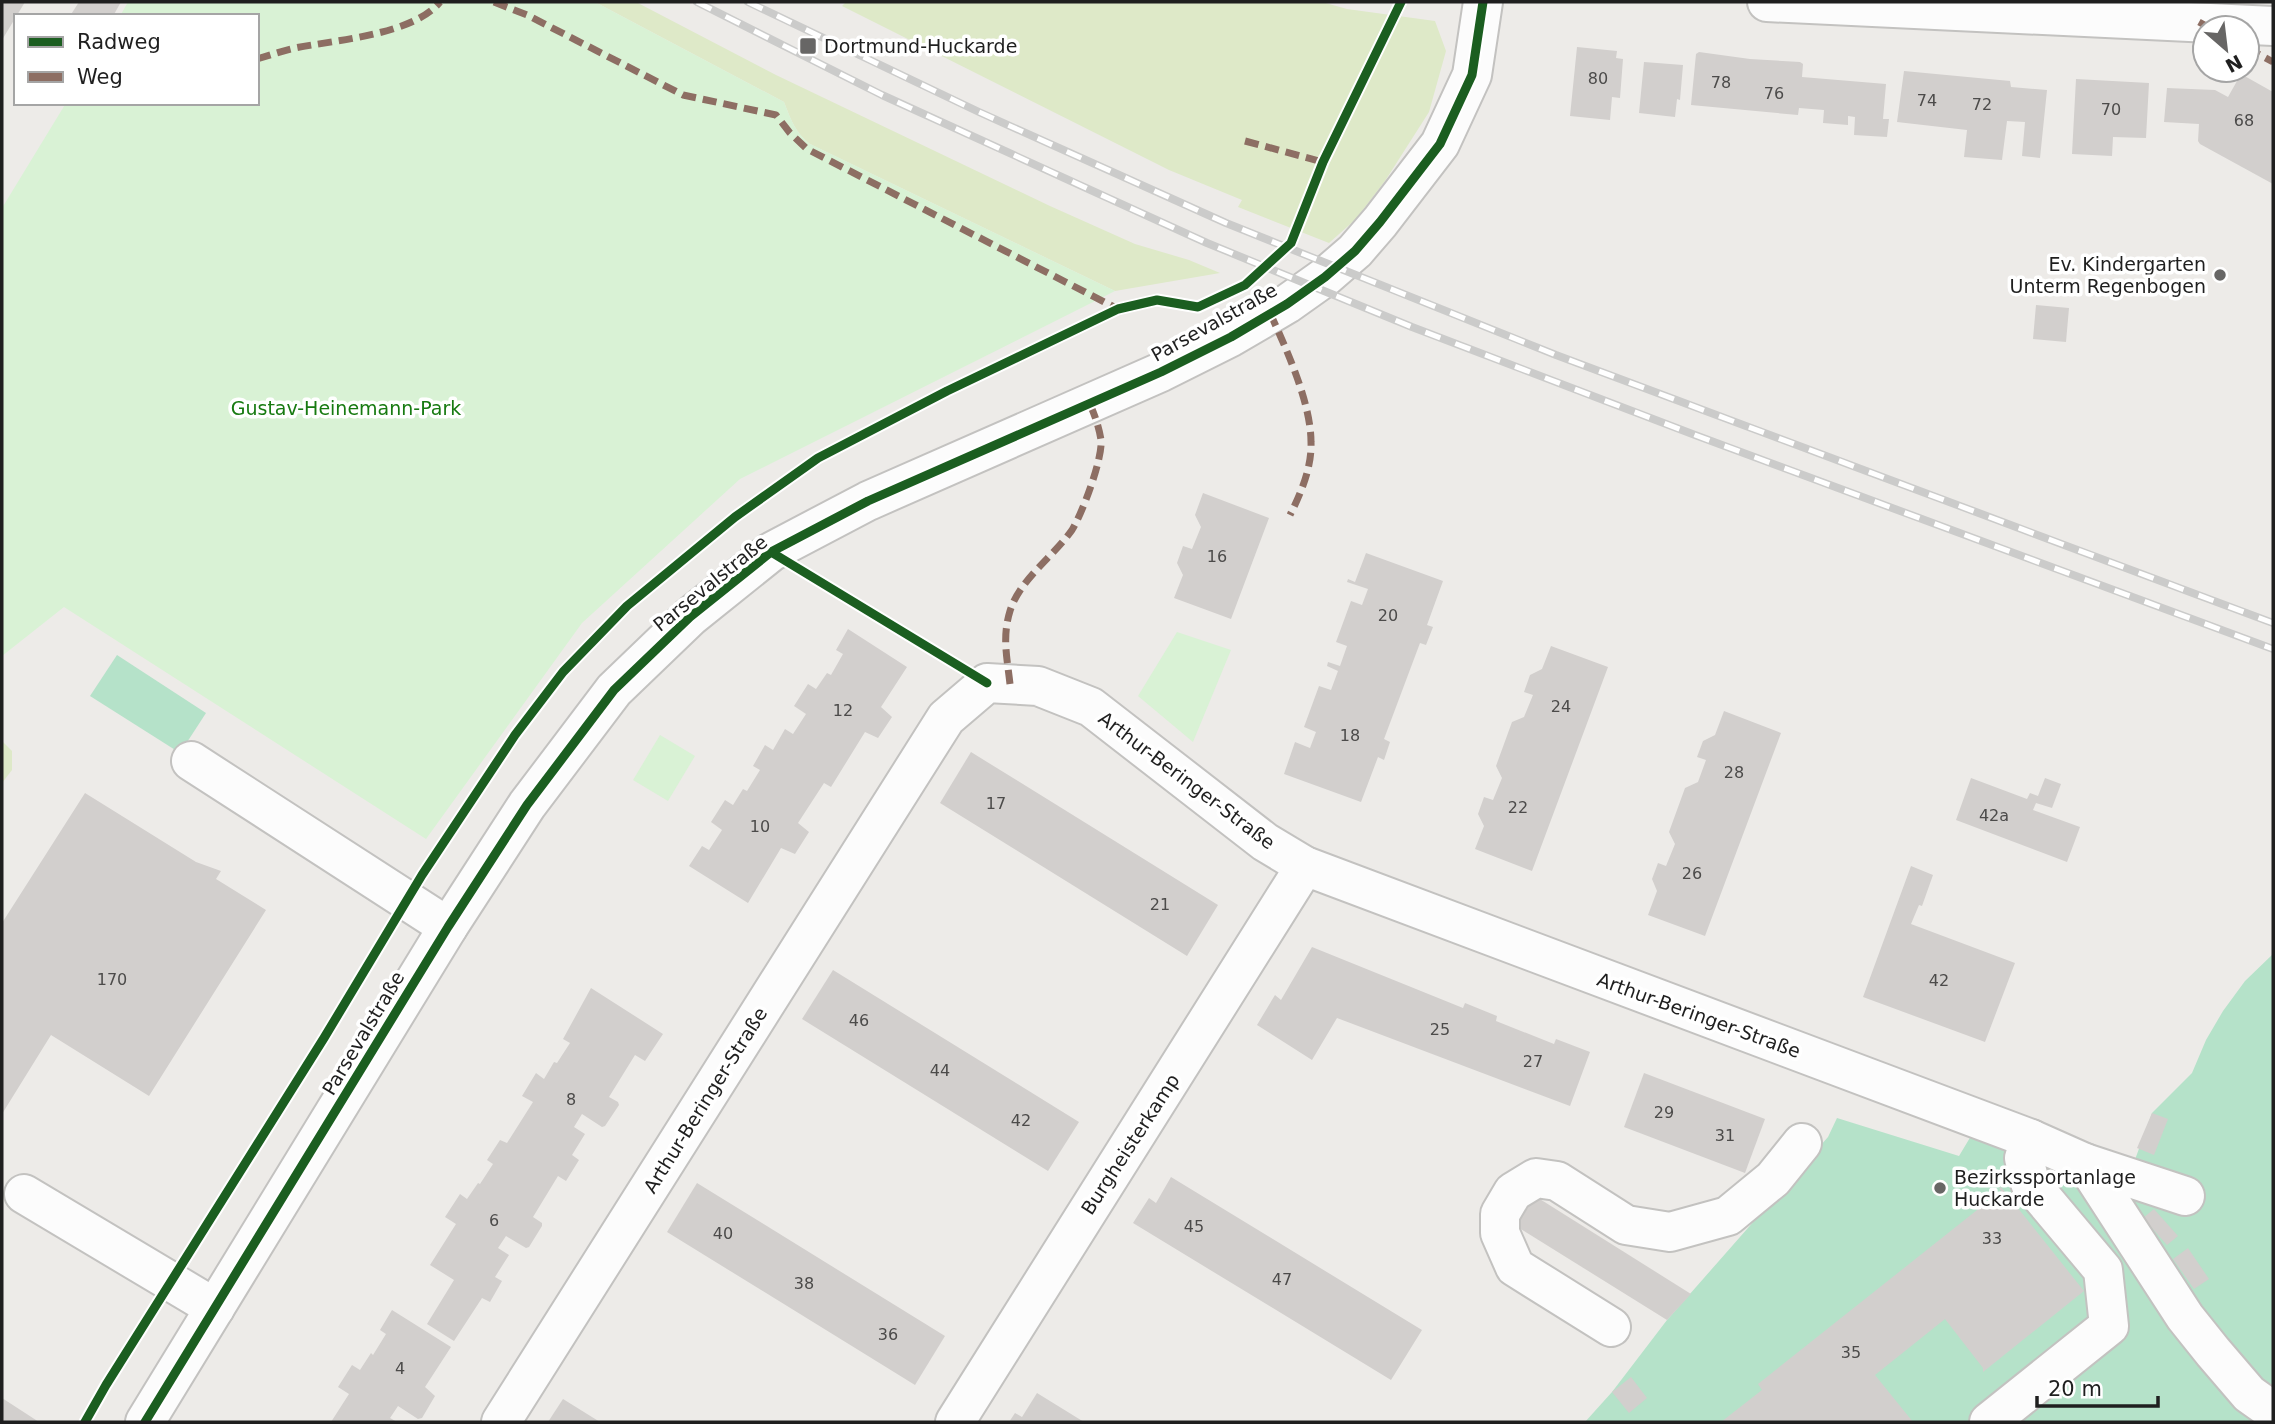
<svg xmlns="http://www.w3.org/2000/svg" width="2275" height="1424" viewBox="0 0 2275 1424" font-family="'DejaVu Sans',sans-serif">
  <rect width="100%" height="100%" fill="#edebe8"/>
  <g fill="#dee9c8">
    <path d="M595 2H636L776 75 1050 206 1135 244 1189 260 1220 273 1115 291 810 144C795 132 791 120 784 102Z"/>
    <polygon points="846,2 1322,2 1347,9 1435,21 1446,51 1429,112 1385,181 1356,219 1329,243 1238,207 1242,200 1169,170 842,6"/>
    <polygon points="2,741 12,751 12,770 2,783"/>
  </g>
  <g fill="#d9f2d5">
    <path d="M128 2H595L784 102C791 120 795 132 810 144L1115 291 740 479 582 623 426 839 64 607 2 656V208L66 103H257V16H120Z"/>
    <polygon points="1177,632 1231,650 1193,742 1138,696"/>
    <polygon points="660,735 695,756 668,801 633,780"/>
  </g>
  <g fill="#b5e2c9">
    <polygon points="117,655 206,713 180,753 90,696"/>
    <polygon points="2273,954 2273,1422 1585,1422 1612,1392 1667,1320 1828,1137 1837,1118 1959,1156 1971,1136 2121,1198 2152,1113 2192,1073 2206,1040 2223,1011 2245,981"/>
  </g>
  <g fill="#d2cfcd">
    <polygon points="2,2 25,2 2,40"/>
    <polygon points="79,2 121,2 113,16 70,16"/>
    <polygon points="1577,47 1617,51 1616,58 1623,59 1620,98 1612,97 1610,120 1570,116"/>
    <polygon points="1699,52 1750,59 1800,62 1803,64 1802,77 1886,84 1883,119 1889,119 1887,137 1854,135 1855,117 1848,116 1848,125 1823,123 1824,110 1799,108 1798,115 1691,105 1696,54"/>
    <polygon points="1644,62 1683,65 1680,100 1677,99 1675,117 1639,113"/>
    <polygon points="1904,71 2010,81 2011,87 2047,90 2040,158 2022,156 2025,122 2007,121 2002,160 1964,157 1967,130 1897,122"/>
    <polygon points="2241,74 2273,92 2273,184 2200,144 2198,141 2199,124 2164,122 2167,88 2215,90 2228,97"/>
    <polygon points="2076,79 2149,83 2146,138 2113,137 2112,156 2072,154"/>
    <polygon points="2036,305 2069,308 2066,342 2033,339"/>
    <polygon points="1203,493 1269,518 1231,619 1174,598 1183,575 1177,563 1183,546 1192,549 1201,527 1195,515"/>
    <polygon points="1366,553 1443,581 1427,625 1433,627 1426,645 1420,643 1384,739 1390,742 1384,760 1378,757 1361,802 1284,774 1295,742 1310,748 1316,732 1304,727 1319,686 1331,690 1338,671 1327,666 1328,662 1340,666 1347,646 1336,642 1351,601 1362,605 1368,589 1347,582 1348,579 1355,582"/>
    <polygon points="848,629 907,667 881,707 892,717 878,738 865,732 831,787 824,783 798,823 809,832 795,854 781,848 748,903 689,866 702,846 709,850 722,830 711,822 725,800 733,805 743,789 747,791 760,770 753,766 765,745 773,750 785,729 793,734 806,714 794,706 808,684 816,689 827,673 831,675 843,654 836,650"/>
    <polygon points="1551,646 1608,667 1532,871 1475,849 1484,826 1478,814 1484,797 1493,800 1502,778 1496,766 1512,722 1524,717 1533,695 1524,692 1530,675 1542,669"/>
    <polygon points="1724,711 1781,733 1705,936 1648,915 1657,891 1652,879 1658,863 1666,866 1675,844 1669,832 1685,788 1698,782 1706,760 1697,757 1703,741 1715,735"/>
    <polygon points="971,752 1218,905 1187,956 940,803"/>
    <polygon points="1971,778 2027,799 2030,793 2038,796 2045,778 2061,784 2052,808 2036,803 2033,810 2080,827 2067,862 1956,820"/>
    <polygon points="85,793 196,862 221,871 216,879 266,910 149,1096 51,1035 2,1114 2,923"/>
    <polygon points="1911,866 1933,875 1922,906 1919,905 1911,924 2015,963 1985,1042 1863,997"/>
    <polygon points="1312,947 1463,1008 1465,1003 1497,1016 1496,1021 1554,1044 1556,1039 1590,1052 1570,1106 1337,1018 1312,1060 1257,1025 1275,995 1281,1000"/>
    <polygon points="833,970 1079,1122 1048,1171 802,1019"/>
    <polygon points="591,988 663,1034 645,1061 635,1055 609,1097 618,1102 619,1105 605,1126 602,1127 582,1114 574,1127 585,1134 572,1155 579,1160 566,1181 558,1176 533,1217 542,1223 542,1226 529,1247 526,1248 506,1236 498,1248 509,1255 495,1277 502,1281 490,1302 482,1298 454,1341 427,1324 454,1280 430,1265 456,1224 445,1217 460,1194 467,1199 478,1183 480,1184 493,1164 487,1160 500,1140 507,1143 533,1102 522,1096 536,1073 544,1079 554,1062 557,1063 570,1043 563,1039"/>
    <polygon points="1644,1073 1765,1119 1745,1173 1624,1127"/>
    <polygon points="2152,1113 2168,1119 2154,1155 2137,1148"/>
    <polygon points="1171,1177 1422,1330 1391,1380 1133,1223 1149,1198 1156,1203"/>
    <polygon points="697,1183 945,1336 915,1385 667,1232"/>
    <polygon points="2001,1187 2084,1291 1983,1372 1983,1368 1945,1319 1875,1375 1913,1422 1721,1422 1762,1390 1758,1384 2001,1191 1999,1188"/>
    <polygon points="1535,1196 1691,1294 1667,1320 1516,1226"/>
    <polygon points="2154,1209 2178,1236 2167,1245 2143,1218"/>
    <polygon points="2188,1248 2209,1279 2194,1289 2173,1259"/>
    <polygon points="392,1310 451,1347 425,1387 435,1396 422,1418 418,1419 398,1406 390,1418 397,1422 331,1422 349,1394 338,1387 352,1365 360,1370 371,1353 373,1355 386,1334 380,1330"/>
    <polygon points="1631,1377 1647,1398 1629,1413 1612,1392"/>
    <polygon points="1037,1393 1084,1422 1009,1422 1015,1413 1022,1417"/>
    <polygon points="2,1398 39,1422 2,1422"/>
    <polygon points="563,1399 600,1422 548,1422"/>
  </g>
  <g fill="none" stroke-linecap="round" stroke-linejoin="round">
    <g stroke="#c3c2c0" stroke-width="42">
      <g id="minor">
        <polyline points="1767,2 2273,26"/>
        <polyline points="191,761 448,927"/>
        <polyline points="2085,1163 2185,1196"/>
        <polyline points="24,1194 215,1308"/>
        <polyline points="1611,1327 1515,1267 1500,1233 1500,1214 1513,1192 1536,1178 1557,1181 1626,1225 1670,1232 1728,1216 1773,1179 1802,1143"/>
        <polyline points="145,1422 448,927 527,805 614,690 690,617 771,552 868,501 1161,372 1231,337 1287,304 1325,277 1355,251 1380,222 1440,144 1472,75 1483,2"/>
        <polyline points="501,1422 946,718 987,683 1038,686 1091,707 1265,842 1305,866 2031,1139 2085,1163 2185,1317 2213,1352 2249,1394 2273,1411"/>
        <polyline points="955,1422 1305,866"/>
        <polyline points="1989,1422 2109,1326 2103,1270 2030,1183 2024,1158 2031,1139"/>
      </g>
    </g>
    <use href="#minor" stroke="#fcfcfc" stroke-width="38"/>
    <g stroke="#cbcbca" stroke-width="8">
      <g id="rail">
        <polyline points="697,2 882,95 1207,243 1412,327 1695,435 2273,649"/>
        <polyline points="748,2 979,112 1226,223 1556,355 2273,623"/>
      </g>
    </g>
    <use href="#rail" stroke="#fff" stroke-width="5" stroke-dasharray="16" stroke-linecap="butt"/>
    <g stroke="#8d6e63" stroke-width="7" stroke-dasharray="14 7" stroke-linecap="butt">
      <polyline points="494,2 527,15 683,95 776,115 790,133 807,149 1118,309"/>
      <polyline points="2199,22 2210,28"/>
      <polyline points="2247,48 2273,62"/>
      <path d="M257 59C270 55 282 51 295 48 335 40 413 35 440 2"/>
      <polyline points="1245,141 1323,162"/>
      <path d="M1270 313C1286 348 1311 403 1311 442 1312 467 1301 493 1290 515"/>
      <path d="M1010 684C1007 657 1002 637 1010 611 1020 579 1053 557 1072 530 1082 514 1103 458 1101 440 1099 427 1095 416 1090 404"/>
    </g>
    <g stroke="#fff" stroke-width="13">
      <g id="cycleway">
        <polyline points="771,552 987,683"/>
        <polyline points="85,1422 106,1385 324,1038 422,875 515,735 563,672 627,606 735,517 818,458 947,391 1118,309 1157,300 1198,307 1245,285 1291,243 1323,162 1401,2"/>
        <polyline points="145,1422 448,927 527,805 614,690 690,617 771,552 868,501 1161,372 1231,337 1287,304 1325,277 1355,251 1380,222 1440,144 1472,75 1483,2"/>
      </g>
    </g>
    <use href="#cycleway" stroke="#1b5e20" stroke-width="9"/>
  </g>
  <g fill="#676665" stroke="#fff" stroke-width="2.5">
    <rect x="799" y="37" width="18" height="18" rx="3.5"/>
    <circle cx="2220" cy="275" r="7"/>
    <circle cx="1940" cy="1188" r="7"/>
  </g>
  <g text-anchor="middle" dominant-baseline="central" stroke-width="7" stroke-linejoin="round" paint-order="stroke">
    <g font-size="16" fill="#4c4b4a">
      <text x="1598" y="78">80</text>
      <text x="1721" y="82">78</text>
      <text x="1774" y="93">76</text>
      <text x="1927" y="100">74</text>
      <text x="1982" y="104">72</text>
      <text x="2111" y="109">70</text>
      <text x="2244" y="120">68</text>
      <text x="1217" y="556">16</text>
      <text x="1388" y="615">20</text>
      <text x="1561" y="706">24</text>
      <text x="843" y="710">12</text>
      <text x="1350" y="735">18</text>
      <text x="1734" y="772">28</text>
      <text x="996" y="803">17</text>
      <text x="1518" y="807">22</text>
      <text x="1994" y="815">42a</text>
      <text x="760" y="826">10</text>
      <text x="1692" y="873">26</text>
      <text x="1160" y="904">21</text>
      <text x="112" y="979">170</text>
      <text x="1939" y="980">42</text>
      <text x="859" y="1020">46</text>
      <text x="1440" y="1029">25</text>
      <text x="1533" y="1061">27</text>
      <text x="940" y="1070">44</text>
      <text x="571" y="1099">8</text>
      <text x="1664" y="1112">29</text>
      <text x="1021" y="1120">42</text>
      <text x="1725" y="1135">31</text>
      <text x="494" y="1220">6</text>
      <text x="1194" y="1226">45</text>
      <text x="723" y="1233">40</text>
      <text x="1992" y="1238">33</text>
      <text x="1282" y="1279">47</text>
      <text x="804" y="1283">38</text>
      <text x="888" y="1334">36</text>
      <text x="1851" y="1352">35</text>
      <text x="400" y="1368">4</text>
    </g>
    <g font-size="19" fill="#1f1f1f" stroke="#fff" text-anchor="start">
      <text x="824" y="46">Dortmund-Huckarde</text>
      <text x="2206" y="264" text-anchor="end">Ev. Kindergarten<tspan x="2206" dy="22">Unterm Regenbogen</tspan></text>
      <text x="1954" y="1177">Bezirkssportanlage<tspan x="1954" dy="22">Huckarde</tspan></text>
    </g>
    <g font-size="19" fill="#1f1f1f" stroke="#fff">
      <text transform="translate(1214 322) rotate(-29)">Parsevalstraße</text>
      <text transform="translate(710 583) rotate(-39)">Parsevalstraße</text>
      <text transform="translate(1187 780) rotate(37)">Arthur-Beringer-Straße</text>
      <text transform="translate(1699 1015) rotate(20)">Arthur-Beringer-Straße</text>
      <text transform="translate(363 1033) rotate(-59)">Parsevalstraße</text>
      <text transform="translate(705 1100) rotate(-58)">Arthur-Beringer-Straße</text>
      <text transform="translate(1130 1144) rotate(-57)">Burgheisterkamp</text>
    </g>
    <g font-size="19" fill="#177a11" stroke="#fff">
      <text x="346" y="408">Gustav-Heinemann-Park</text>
    </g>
  </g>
  <rect width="2275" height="1424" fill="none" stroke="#1f1f1f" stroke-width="7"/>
  <rect x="14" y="14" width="245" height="91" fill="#ffffff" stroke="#a5a5a5" stroke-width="2"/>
  <rect x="28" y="37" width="35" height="10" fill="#1b5e20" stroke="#a5a5a5" stroke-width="2"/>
  <text x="77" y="49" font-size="21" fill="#1f1f1f">Radweg</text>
  <rect x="28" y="72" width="35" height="10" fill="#8d6e63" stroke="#a5a5a5" stroke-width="2"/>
  <text x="77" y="84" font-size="21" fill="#1f1f1f">Weg</text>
  <g transform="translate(2226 49) rotate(152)"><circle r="33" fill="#ffffff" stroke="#a5a5a5" stroke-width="2"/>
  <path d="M0-5L12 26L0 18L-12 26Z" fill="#676665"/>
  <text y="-10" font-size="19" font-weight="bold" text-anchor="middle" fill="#1f1f1f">N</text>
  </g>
  <path d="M2037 1396v10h121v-10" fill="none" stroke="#1f1f1f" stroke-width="3.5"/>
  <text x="2048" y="1396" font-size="21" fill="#1f1f1f" stroke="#ffffff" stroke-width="5" paint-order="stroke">20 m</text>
</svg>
